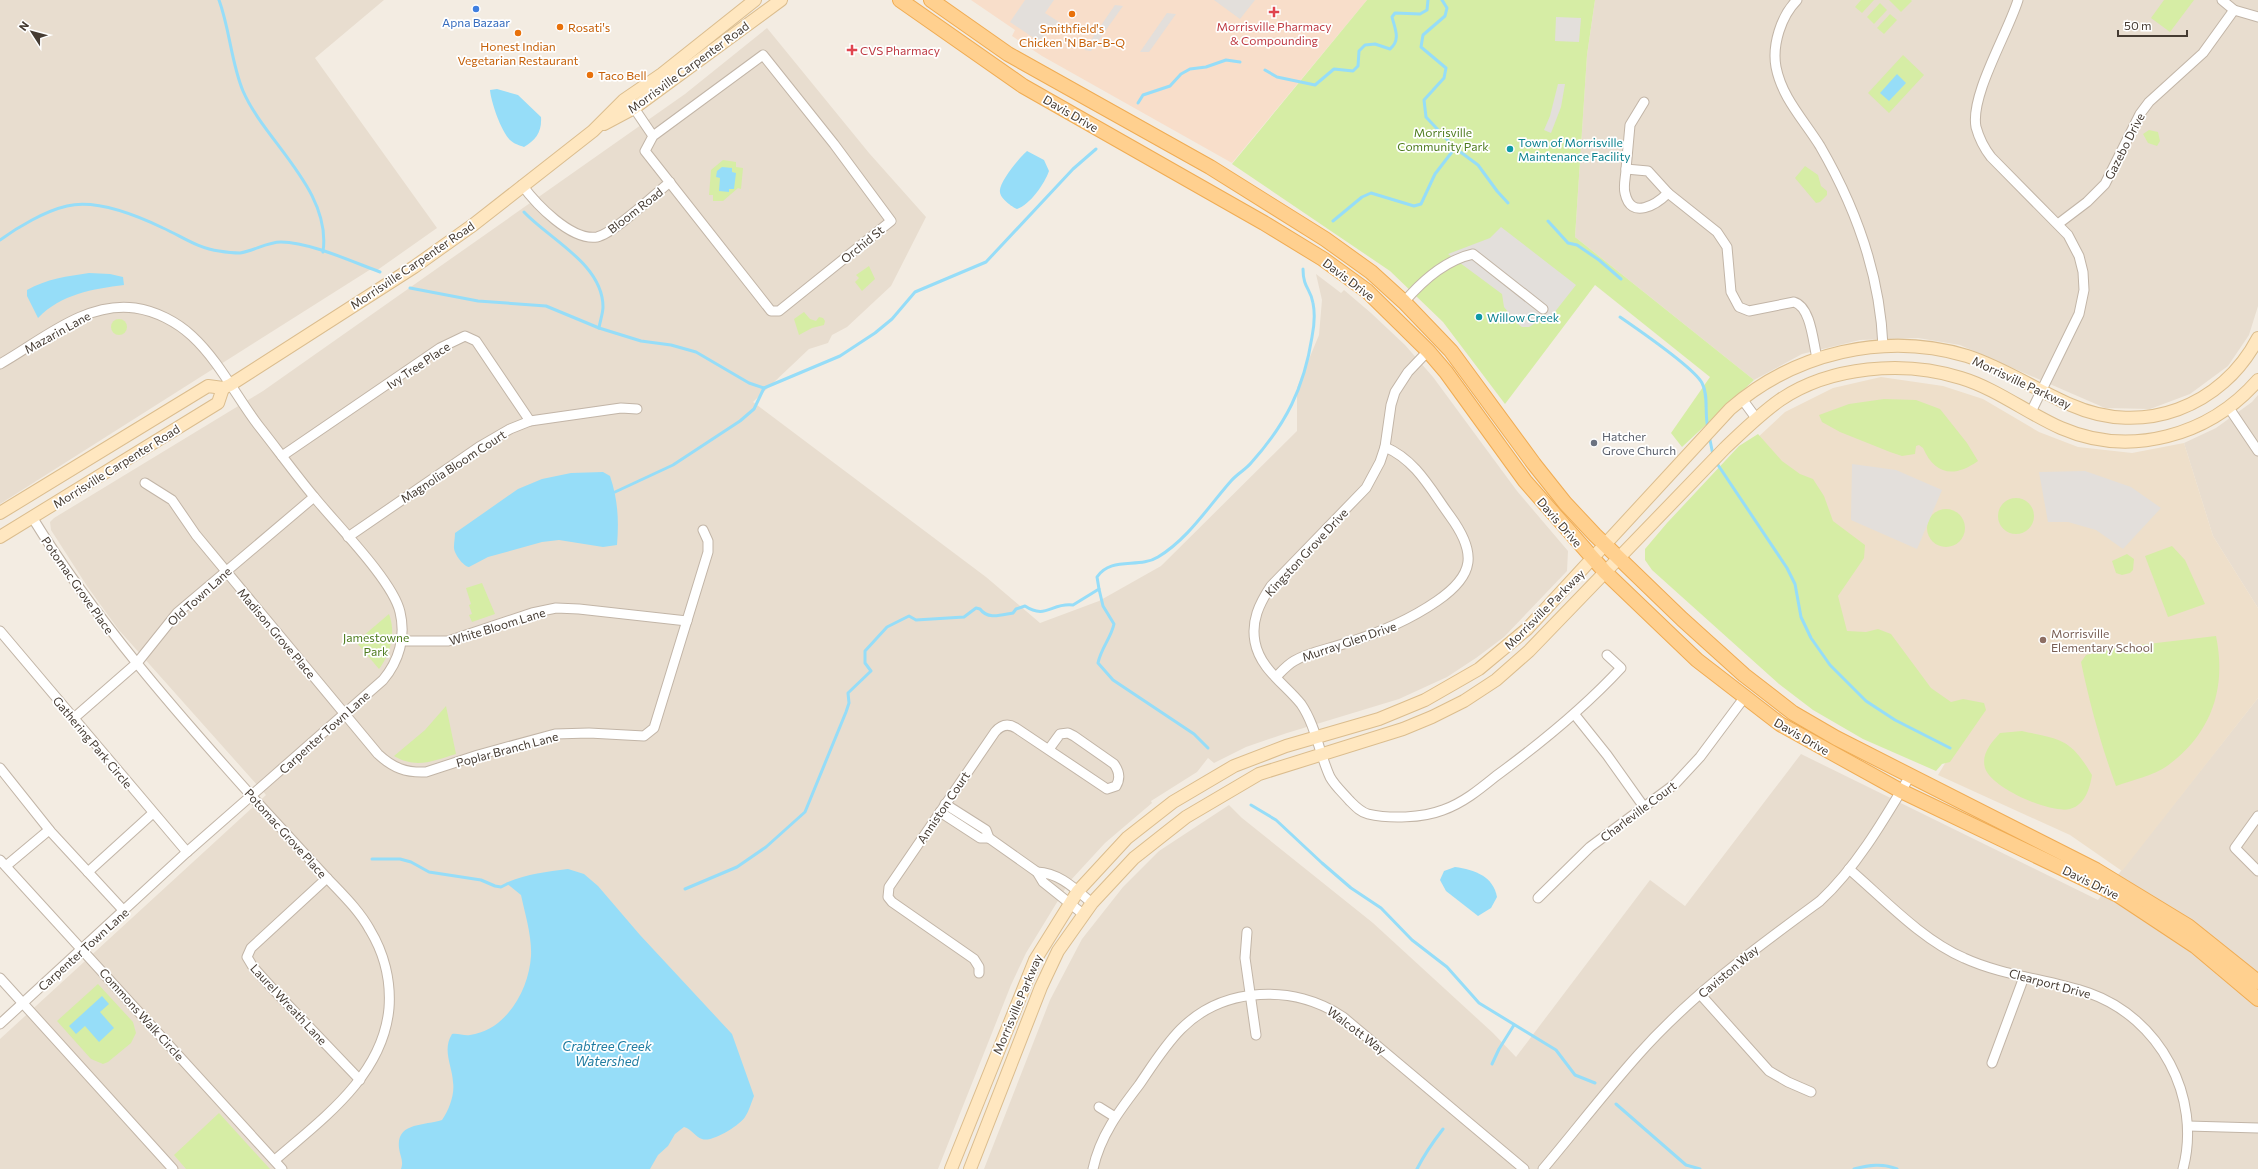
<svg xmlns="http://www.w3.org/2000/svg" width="2258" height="1169" viewBox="0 0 2258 1169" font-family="Commissioner,sans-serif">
  <rect width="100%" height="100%" fill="#f3ece2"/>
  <g fill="#e8ddcf">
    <polygon points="0,0 384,0 315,58 437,228 376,271 371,269 0,504"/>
    <polygon points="1595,0 2258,0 2258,306 2249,335 2228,366 2190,394 2150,409 2105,408 1960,345 1918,338 1860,340 1802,354 1754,380 1575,237 1587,55"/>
    <polygon points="767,28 869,153 926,217 891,286 847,327 832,335 828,343 809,349 753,402 986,577 1040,623 1099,601 1161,566 1297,431 1297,388 1319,335 1322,300 1316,274 1341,293 1344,290 1371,313 1405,345 1433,377 1517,491 1568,551 1567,571 1504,637 1476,658 1447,677 1399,699 1287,733 1246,747 1214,763 1208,758 1197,772 1151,801 1152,803 1105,843 1070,881 1026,953 1011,985 938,1169 0,1169 0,1039 266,795 118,629 87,586 51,530 50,522 54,518 263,391 685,94"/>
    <polygon points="2258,395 2258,608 2213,536 2184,443 2216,428 2252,402"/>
    <polygon points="2258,698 2258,1169 984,1169 1050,1000 1082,939 1123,887 1159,851 1229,805 1242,818 1373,923 1493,1033 1516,1057 1650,880 1685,906 1801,754 2098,900"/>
  </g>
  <polygon fill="#f8deca" points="971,0 1367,0 1232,163 1042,56 1012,36 1015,30"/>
  <polygon fill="#eedfca" points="1881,377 1943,386 1983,399 2039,432 2078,447 2132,453 2184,443 2213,536 2258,608 2258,698 2122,871 2070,835 1938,775 1959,740 1839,657 1741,453 1785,412 1833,388"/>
  <g fill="#d6eda5">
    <polygon points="1367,0 1595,0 1587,55 1575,237 1754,380 1682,447 1671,433 1710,377 1595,285 1505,404 1443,322 1390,271 1232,164"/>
    <polygon points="1861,0 1874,0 1862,13 1855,7"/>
    <polygon points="1889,0 1911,0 1912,1 1901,12"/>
    <polygon points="2164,0 2194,0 2170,32 2151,18"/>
    <polygon points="1880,3 1887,10 1874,24 1867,17"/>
    <polygon points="1890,14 1897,20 1884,34 1877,28"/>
    <polygon points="1903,55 1924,75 1889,113 1868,93"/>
    <polygon points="2149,130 2158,132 2160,141 2157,146 2148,143 2143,134"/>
    <polygon points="723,160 736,162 736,167 743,168 741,189 738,188 723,201 713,201 713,195 709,195 711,170"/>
    <polygon points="1805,166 1818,175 1821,186 1827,191 1827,195 1820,202 1816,203 1795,178"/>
    <polygon points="869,266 875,279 862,291 855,282 859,278 856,275"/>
    <polygon points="804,312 810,319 816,321 819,317 823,318 825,321 824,325 812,328 799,335 794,319"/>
    <circle cx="119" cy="327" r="8"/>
    <path d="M1884 399 1916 400 1940 409 1967 443 1978 461C1954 478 1935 475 1923 448L1919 445 1916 446 1915 454 1902 456 1890 452 1840 432 1822 422 1819 415 1849 404Z"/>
    <polygon points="1758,434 1782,461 1800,474 1813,479 1824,496 1833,521 1865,545 1864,558 1838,596 1847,631 1866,632 1878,629 1891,634 1931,688 1951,702 1963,699 1984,703 1986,710 1950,762 1942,764 1936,771 1863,739 1813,710 1779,684 1652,570 1645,560 1645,549 1667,523 1739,446"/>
    <circle cx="2016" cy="516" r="18"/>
    <circle cx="1946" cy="528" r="19"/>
    <polygon points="2172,546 2185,560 2205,604 2168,617 2145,556"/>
    <polygon points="2127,554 2134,559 2133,570 2130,573 2122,575 2116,573 2112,561"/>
    <polygon points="482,583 495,614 472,622 469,615 472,614 469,605 471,604 466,588"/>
    <path d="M389 614C396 633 391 653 379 669L356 642Z"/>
    <path d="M2216 636C2227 689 2211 734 2167 766 2155 775 2130 781 2116 786 2101 745 2090 705 2081 662L2086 655 2122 647Z"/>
    <path d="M446 706 456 754C433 761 416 769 394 756L425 730Z"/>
    <path d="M2022 731C2062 740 2070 738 2092 775 2090 788 2085 805 2070 809 2051 814 1991 788 1985 768 1981 754 1991 743 2000 733Z"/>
    <polygon points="98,984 133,1022 136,1033 131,1043 108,1062 103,1064 91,1059 57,1021"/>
    <polygon points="219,1113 270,1169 186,1169 174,1155"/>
  </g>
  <g fill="#e3dfdb">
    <polygon points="1025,0 1054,0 1045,13 1059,22 1038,41 1010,22"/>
    <polygon points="1214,0 1255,0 1240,19"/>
    <polygon points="1115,5 1123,6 1091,51 1084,50"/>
    <polygon points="1167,13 1176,14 1149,52 1140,52"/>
    <polygon points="1556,17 1581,18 1579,42 1555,41"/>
    <polygon points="1558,84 1565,84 1561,107 1551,133 1544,130 1550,116"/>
    <polygon points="1501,227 1576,285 1550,318 1543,313 1537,322 1529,327 1522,327 1518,324 1504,307 1502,294 1448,254 1490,238"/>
    <polygon points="1852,464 1896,470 1942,490 1917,549 1851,520"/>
    <polygon points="2085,471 2131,487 2161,508 2123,549 2096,530 2068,522 2048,522 2039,472"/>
  </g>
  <g fill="#96ddf8">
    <polygon points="1897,74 1906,83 1889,101 1880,93"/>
    <path d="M497 89 518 95 541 117C542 132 536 140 524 147 519 145 514 144 510 140 501 131 491 102 490 90Z"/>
    <path d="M1027 151 1044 160 1049 171C1045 183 1030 205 1017 209 1012 207 1000 198 1000 192 998 183 1020 157 1027 151Z"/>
    <polygon points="722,167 732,168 732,172 736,173 734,189 729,189 729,192 719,191 720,178 716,177 717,171"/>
    <path d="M89 273 110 274 123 277 124 285C93 289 61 294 38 318L27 296V290C46 279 68 276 89 273Z"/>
    <path d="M603 472 610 476C618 500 619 520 617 545L603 547 559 540 542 542 488 557 469 567C463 566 453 553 454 546 454 542 455 538 455 533L518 489 542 479 571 473Z"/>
    <path d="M1455 867C1475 870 1493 876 1497 897L1491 908 1478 916 1446 891 1440 880 1444 871Z"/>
    <path d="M568 869 584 874 598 886 640 935 732 1034 754 1096C751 1103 749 1111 745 1117 740 1125 712 1143 702 1139 695 1137 692 1129 684 1127L675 1134 668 1146 658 1155 650 1169H401C404 1161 400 1156 399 1148 396 1122 424 1126 442 1120 449 1110 455 1094 453 1082 452 1065 442 1050 452 1034 458 1033 464 1036 470 1035 507 1030 529 989 531 956 532 936 525 914 521 895L506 883C526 874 546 872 568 869Z"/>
    <polygon points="102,996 109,1004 100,1012 114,1028 99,1042 85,1026 76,1034 69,1026"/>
  </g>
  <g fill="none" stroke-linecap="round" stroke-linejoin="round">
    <g stroke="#96ddf8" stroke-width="3">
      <path d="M219 0C230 30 231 62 243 91 265 142 332 190 323 252"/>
      <path d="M1265 70 1277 77 1315 85 1334 69 1353 71 1358 66 1359 51 1365 45 1375 44 1390 49C1401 40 1395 29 1392 17L1395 13 1420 14 1427 10 1428 0"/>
      <polyline points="1138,103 1143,95 1170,86 1181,74 1190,69 1206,67 1226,60 1240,62"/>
      <polyline points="1455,148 1478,165 1497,191 1508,203"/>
      <path d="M524 212C549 239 603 264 603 307 603 313 600 321 599 328"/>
      <polyline points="1333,221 1362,197 1371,193 1414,206 1421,204 1435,174 1455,148 1426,117 1424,100 1444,78 1446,68 1421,47 1423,35 1445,16 1447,8 1442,0"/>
      <polyline points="1548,221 1568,243 1577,245 1599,260 1621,279"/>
      <path d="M0 240C18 227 45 211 67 206 96 199 138 216 163 228 181 236 199 249 219 251 225 252 234 253 240 253 254 251 267 242 281 242 309 242 353 262 380 272"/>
      <polyline points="410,288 478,301 546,306 599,328 641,341 671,345 696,352 749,383 764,388 840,356 875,333 892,319 915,292 986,262 1073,169 1096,149"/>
      <path d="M1620 317C1636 328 1694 368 1702 383 1709 396 1704 413 1708 428"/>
      <polyline points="1709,435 1713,455"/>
      <polyline points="1716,462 1787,568 1795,584 1801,617 1811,638 1830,665 1866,701 1895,720 1950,748"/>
      <polyline points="615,492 673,465 740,421 754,409 764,388"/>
      <path d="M1099 589 1103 606 1114 624C1111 638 1101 648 1098 663L1113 680 1194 734 1208 748"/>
      <polyline points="1251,805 1276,820 1322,863 1351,888 1381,908 1412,940 1447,967 1479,1003 1556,1050 1575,1075 1595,1083"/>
      <polyline points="372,859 400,859 411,862 429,872 481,880 495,886 501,887 507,884"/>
      <path d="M685 889 737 867 766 847 805 812 846 712 849 703 848 693 871 671 865 663V651L887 627 909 616 916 620 964 617 976 608 980 609C988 620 1001 615 1013 613L1016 609 1025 606C1046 620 1052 602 1073 605L1099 589 1097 577C1111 556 1139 569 1158 557 1188 539 1208 507 1231 481 1237 474 1245 470 1251 463 1286 424 1304 388 1312 337 1314 327 1315 313 1313 303 1311 289 1303 288 1303 269"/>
      <polyline points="1492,1064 1499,1049 1514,1025"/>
      <polyline points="1616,1104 1686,1165 1700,1169"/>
      <path d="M1417 1169C1424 1155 1433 1142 1443 1129"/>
      <path d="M1854 1169C1869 1165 1883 1163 1897 1169"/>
    </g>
    <g stroke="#c2b5a7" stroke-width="11">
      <g id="street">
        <path d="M1797 0C1781 16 1772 45 1776 67 1782 98 1804 120 1820 146 1856 208 1880 273 1883 346"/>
        <path d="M2018 0C2008 33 1970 95 1976 127 1979 138 1984 148 1991 157L2068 235 2079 256 2083 272 2084 290 2079 314 2031 412"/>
        <polyline points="2222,0 2234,10 2258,17"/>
        <path d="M1644 102 1630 125 1626 169 1648 171 1668 193 1717 232 1727 247 1731 292 1739 307 1749 311 1794 302C1811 307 1813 342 1817 358"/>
        <polyline points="634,108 653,136 763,55 834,144 891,221 779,311 771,311 645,151 653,136"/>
        <path d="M1626 169C1626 176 1623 186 1625 193 1631 221 1657 204 1668 193"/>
        <path d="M522 185C536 204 571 241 597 237 613 234 655 194 670 182"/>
        <polyline points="2058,224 2087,202 2105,184 2140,114 2149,102 2203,53 2234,10"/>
        <path d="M1404 302C1422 281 1445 260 1473 254L1543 309"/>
        <path d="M1428 351 1408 372 1395 392 1391 405 1385 447 1380 462 1366 488 1271 586C1259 604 1251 621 1255 642 1260 669 1285 684 1301 704 1316 726 1319 753 1330 777 1335 786 1343 793 1349 800 1355 806 1360 812 1368 814 1390 819 1422 818 1443 810 1463 803 1480 789 1496 776 1541 743 1583 709 1621 668L1607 655"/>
        <path d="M0 364C41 341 85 301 135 308 156 311 177 322 192 336 219 361 236 396 258 425 277 449 295 474 315 498 336 524 393 581 400 612 406 637 399 661 383 680L187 852 0 1024"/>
        <polyline points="1742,399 1756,418"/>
        <polyline points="2229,408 2258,451"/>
        <polyline points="282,456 440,348 465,336 476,341 530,421"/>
        <path d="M145 483 172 500 196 535 378 754C393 768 406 773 426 772L478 755 555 734 589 733 644 736 654 728 708 552V541L703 530"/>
        <path d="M32 517C96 621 176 712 257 802 280 827 303 852 326 877 342 894 359 910 370 930 384 953 391 981 389 1008 383 1076 322 1119 275 1160"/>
        <polyline points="348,537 479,447 510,429 530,421 621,408 637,409"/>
        <polyline points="0,631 187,852"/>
        <polyline points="402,641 448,641 532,613 556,608 579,609 687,621"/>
        <path d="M1276 677C1282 671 1287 665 1294 661 1309 652 1329 649 1346 643 1379 633 1408 621 1437 601 1475 575 1477 553 1450 516 1431 490 1416 460 1385 447"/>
        <polyline points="1575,715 1607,755 1644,807"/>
        <polyline points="74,718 137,663 177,613 314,497"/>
        <polyline points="0,768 51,832 124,911"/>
        <polyline points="945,804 986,830 989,838 1037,872 1043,882 1083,914"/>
        <polyline points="940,812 980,838 989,838"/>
        <polyline points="2258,816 2235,848 2258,871"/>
        <polyline points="0,860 282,1169"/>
        <polyline points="6,866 49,830"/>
        <path d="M1849 869C1884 899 1922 940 1964 958 2003 976 2048 979 2089 993 2160 1018 2202 1097 2183 1169"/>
        <polyline points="88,872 153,813"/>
        <path d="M1037 872C1060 873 1075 889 1092 903"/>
        <polyline points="327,878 251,948 247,957 253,967 271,987 360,1080"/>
        <polyline points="1538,898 1590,847 1675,784 1700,757 1744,698"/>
        <polyline points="1247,932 1245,958 1256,1035"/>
        <path d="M979 973V967L974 959 892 902 888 897 889 887 995 732C1001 725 1008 723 1016 728L1107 789 1116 786C1121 778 1119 771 1114 764L1074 736 1068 733 1060 734 1049 749"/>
        <polyline points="0,978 173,1169"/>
        <polyline points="1700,994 1769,1071 1788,1082 1811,1092"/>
        <polyline points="1992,1063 2024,977"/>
        <polyline points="1099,1107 1115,1117"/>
        <polyline points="2188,1126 2258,1128"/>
        <path d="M1093 1169C1100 1136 1119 1111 1139 1085 1152 1066 1165 1045 1181 1029 1224 986 1294 984 1343 1017L1524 1169"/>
        <path d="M1543 1169C1575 1131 1605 1092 1638 1055 1691 995 1756 948 1820 901 1856 868 1885 818 1910 776"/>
      </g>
    </g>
    <g stroke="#dbbd8e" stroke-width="14">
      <g id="secondary">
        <polyline points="604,124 634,108 781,0"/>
        <polyline points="0,513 208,386 223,388 230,385 414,267 473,225 593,131 624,100 662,74 755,0"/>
        <polyline points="0,537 218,403 223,388"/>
        <path d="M951 1169 1035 960 1078 891 1127 838 1173 802 1234 766 1286 746 1379 719 1425 700 1479 669 1527 629 1730 409C1794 353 1885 331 1967 356 2004 368 2036 390 2071 405 2143 437 2222 407 2258 338"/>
        <path d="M970 1169 1041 987 1058 951 1092 903 1134 858 1186 817 1259 774 1403 729 1432 717 1464 701 1496 680 1529 651 1725 448C1743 431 1760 414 1780 400 1830 366 1904 360 1961 378 1997 389 2027 413 2061 428 2130 458 2209 436 2258 380"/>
      </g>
    </g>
    <g stroke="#f0ac53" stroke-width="16">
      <g id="primary">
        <polyline points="900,0 1023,86 1264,223 1323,259 1367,291 1428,351 1446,372 1525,481 1605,572 1697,660 1780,724 1901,791 2118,895 2195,946 2258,999"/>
        <polyline points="931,0 1008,54 1210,167 1325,239 1371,272 1404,302 1451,351 1534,464 1565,503 1595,535 1682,619 1744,675 1793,713 1836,738 2096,870 2188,926 2258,982"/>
      </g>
    </g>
    <use href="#street" stroke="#fff" stroke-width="9"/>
    <use href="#secondary" stroke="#ffe7c0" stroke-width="12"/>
    <use href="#primary" stroke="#ffd08f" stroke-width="14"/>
  </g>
  <circle fill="#3f7fe0" stroke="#fff" stroke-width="1.5" cx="476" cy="9" r="4"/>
  <g fill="#e0444e" stroke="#fff" stroke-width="1.5">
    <path d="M1272 6h4v4h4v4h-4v4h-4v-4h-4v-4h4z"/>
    <path d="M850 44h4v4h4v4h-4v4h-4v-4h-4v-4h4z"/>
  </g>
  <g fill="#e8710a" stroke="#fff" stroke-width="1.5">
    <circle cx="1072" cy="14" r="4"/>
    <circle cx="560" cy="27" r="4"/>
    <circle cx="518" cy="33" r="4"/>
    <circle cx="590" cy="75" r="4"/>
  </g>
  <g fill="#0f9aa8" stroke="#fff" stroke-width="1.5">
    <circle cx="1510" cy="149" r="4"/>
    <circle cx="1479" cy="317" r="4"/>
  </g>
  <circle fill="#6b7280" stroke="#fff" stroke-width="1.5" cx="1594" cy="443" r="4"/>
  <circle fill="#8d6e63" stroke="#fff" stroke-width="1.5" cx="2043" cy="640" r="4"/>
  <g text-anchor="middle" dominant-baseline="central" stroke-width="3.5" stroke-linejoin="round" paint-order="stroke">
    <g font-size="12" fill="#366cbe" stroke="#fff">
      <text x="476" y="22">Apna Bazaar</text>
    </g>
    <g font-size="12" fill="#be3a42" stroke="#fff">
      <text x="1274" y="26">Morrisville Pharmacy<tspan x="1274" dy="14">&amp; Compounding</tspan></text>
      <text x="860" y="50" text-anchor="start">CVS Pharmacy</text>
    </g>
    <g font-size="12" fill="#c56008" stroke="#fff" text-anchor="start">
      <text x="568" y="27">Rosati's</text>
      <text x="1072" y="28" text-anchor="middle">Smithfield's<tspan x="1072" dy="14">Chicken 'N Bar-B-Q</tspan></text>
      <text x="518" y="46" text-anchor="middle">Honest Indian<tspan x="518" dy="14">Vegetarian Restaurant</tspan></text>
      <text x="598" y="75">Taco Bell</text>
    </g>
    <g font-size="12" fill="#453b32" stroke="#fff">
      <text transform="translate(688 67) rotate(-36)">Morrisville Carpenter Road</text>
      <text transform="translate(1071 113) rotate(30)">Davis Drive</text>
      <text transform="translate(2124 146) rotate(-63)">Gazebo Drive</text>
      <text transform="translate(635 210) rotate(-38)">Bloom Road</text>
      <text transform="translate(862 244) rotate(-39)">Orchid St</text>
      <text transform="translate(412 265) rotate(-34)">Morrisville Carpenter Road</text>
      <text transform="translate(1349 279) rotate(37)">Davis Drive</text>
      <text transform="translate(57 332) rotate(-29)">Mazarin Lane</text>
      <text transform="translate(418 365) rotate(-34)">Ivy Tree Place</text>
      <text transform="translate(2022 382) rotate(25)">Morrisville Parkway</text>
      <text transform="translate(116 466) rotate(-32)">Morrisville Carpenter Road</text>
      <text transform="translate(453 466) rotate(-33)">Magnolia Bloom Court</text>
      <text transform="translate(1560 522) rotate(49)">Davis Drive</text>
      <text transform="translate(1306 552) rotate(-47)">Kingston Grove Drive</text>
      <text transform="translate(78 585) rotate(55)">Potomac Grove Place</text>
      <text transform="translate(199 596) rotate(-42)">Old Town Lane</text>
      <text transform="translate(1544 609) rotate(-45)">Morrisville Parkway</text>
      <text transform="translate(497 626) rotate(-17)">White Bloom Lane</text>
      <text transform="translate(277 633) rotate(50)">Madison Grove Place</text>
      <text transform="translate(1349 641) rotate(-19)">Murray Glen Drive</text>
      <text transform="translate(324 732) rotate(-42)">Carpenter Town Lane</text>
      <text transform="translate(1802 736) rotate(30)">Davis Drive</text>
      <text transform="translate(93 742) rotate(50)">Gathering Park Circle</text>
      <text transform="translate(507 749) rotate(-15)">Poplar Branch Lane</text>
      <text transform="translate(943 807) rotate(-56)">Anniston Court</text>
      <text transform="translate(1638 811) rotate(-37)">Charleville Court</text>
      <text transform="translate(286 833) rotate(48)">Potomac Grove Place</text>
      <text transform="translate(2091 882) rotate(26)">Davis Drive</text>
      <text transform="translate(83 949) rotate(-42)">Carpenter Town Lane</text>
      <text transform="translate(1728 971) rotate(-40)">Caviston Way</text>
      <text transform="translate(2050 983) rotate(15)">Clearport Drive</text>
      <text transform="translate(289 1004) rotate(47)">Laurel Wreath Lane</text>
      <text transform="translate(1017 1004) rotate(-67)">Morrisville Parkway</text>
      <text transform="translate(142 1014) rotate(48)">Commons Walk Circle</text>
      <text transform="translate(1357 1030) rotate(37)">Walcott Way</text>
    </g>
    <g font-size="12" fill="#4f7c20" stroke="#fff">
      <text x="1443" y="132">Morrisville<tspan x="1443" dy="14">Community Park</tspan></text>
      <text x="376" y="637">Jamestowne<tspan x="376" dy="14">Park</tspan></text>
    </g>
    <g font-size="12" fill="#0d838f" stroke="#fff" text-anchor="start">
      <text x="1518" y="142">Town of Morrisville<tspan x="1518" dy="14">Maintenance Facility</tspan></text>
      <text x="1487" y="317">Willow Creek</text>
    </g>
    <g font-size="12" fill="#5b616d" stroke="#fff" text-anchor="start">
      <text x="1602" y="436">Hatcher<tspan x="1602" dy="14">Grove Church</tspan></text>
    </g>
    <g font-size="12" fill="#785e54" stroke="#fff" text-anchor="start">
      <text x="2051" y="633">Morrisville<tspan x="2051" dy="14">Elementary School</tspan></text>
    </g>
    <g font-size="13" font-style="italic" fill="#1f7ca2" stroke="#fff">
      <text x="607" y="1046">Crabtree Creek<tspan x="607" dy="15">Watershed</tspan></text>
    </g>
  </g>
  <g transform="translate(32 32) rotate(306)" stroke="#ffffff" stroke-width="3" paint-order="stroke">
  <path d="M0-3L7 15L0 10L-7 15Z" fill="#453b32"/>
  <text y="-6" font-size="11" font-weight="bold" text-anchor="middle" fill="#453b32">N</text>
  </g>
  <path d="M2118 30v6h69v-6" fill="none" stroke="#453b32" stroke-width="2"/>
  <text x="2124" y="30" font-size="12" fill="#453b32" stroke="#ffffff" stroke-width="3" paint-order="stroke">50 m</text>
</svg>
